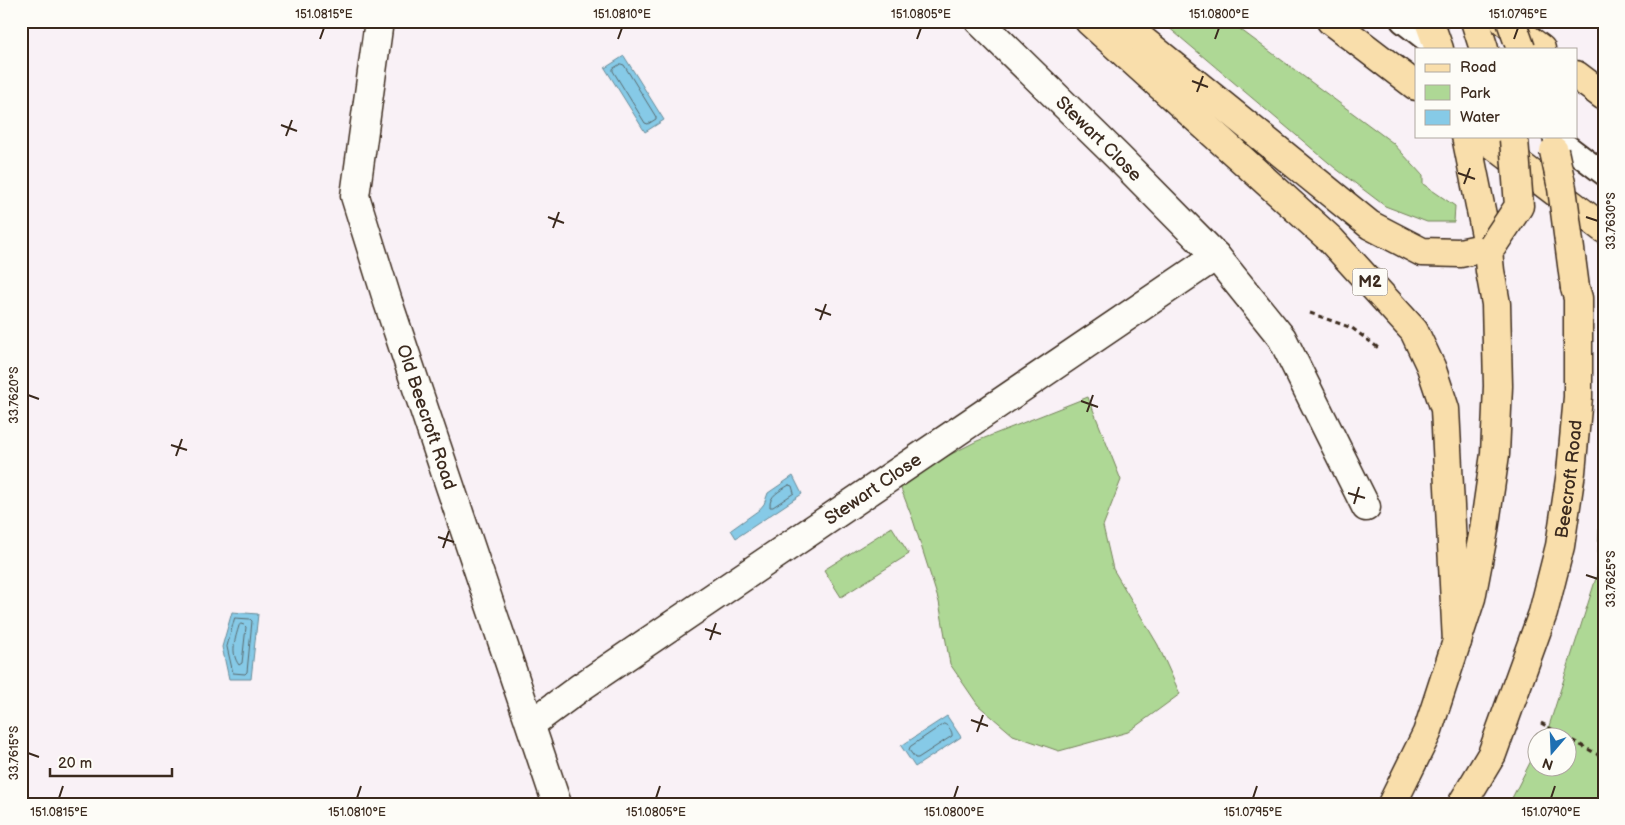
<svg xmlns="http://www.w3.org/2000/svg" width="1625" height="825" viewBox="0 0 1625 825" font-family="'Balsamiq Sans',sans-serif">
  <rect width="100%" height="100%" fill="#f9f1f6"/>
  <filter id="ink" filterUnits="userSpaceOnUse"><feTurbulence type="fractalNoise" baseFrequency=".02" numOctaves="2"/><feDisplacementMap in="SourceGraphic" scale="10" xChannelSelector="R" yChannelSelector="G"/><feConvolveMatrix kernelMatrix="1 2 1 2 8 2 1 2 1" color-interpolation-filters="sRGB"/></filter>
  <g filter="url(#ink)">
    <g fill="#aed895" stroke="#74815a">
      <polygon points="1161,21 1229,21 1393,143 1423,176 1423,184 1455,206 1454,222 1427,222 1385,206 1335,168"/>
      <polygon points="1088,397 1121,480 1103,526 1113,569 1158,645 1180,694 1128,732 1059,751 1013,735 978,705 950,664 939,602 913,520 898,481 977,441"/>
      <polygon points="1604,427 1604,804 1509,804 1537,749 1538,768 1568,768 1568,738 1544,737 1549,726 1597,575"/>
      <polygon points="892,527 909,554 841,597 824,570"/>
    </g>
    <g fill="#86cae7" stroke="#688a97">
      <polygon points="624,56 664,120 645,132 605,68"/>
      <polygon points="793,476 802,494 736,538 731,530 759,510 764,504 768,493"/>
      <polygon points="232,612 258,614 251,679 229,679 222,647"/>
      <polygon points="947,716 961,737 915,767 901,746"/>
    </g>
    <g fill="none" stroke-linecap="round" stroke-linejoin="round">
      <g stroke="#596a6e" stroke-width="1">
        <polygon points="621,64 624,65 656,117 656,119 648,124 645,123 613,71 613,69"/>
        <path d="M789 485 792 486 794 493 773 507H770C769 495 780 491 789 485Z"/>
        <polygon points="235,618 250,619 252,621 247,672 245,674 233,673 227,647"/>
        <path d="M241 624 244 625 246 627 242 663 239 665C230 653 235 639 239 626Z"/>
        <path d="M944 724C948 725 953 732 952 736L918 758H915L909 750 910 747Z"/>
      </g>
      <g stroke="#3b2a1e" stroke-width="26">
        <g id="lane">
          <polyline points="1402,21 1438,49"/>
          <polyline points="1554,136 1604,174"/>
        </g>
      </g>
      <g stroke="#3b2a1e" stroke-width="31">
        <g id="street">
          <path id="s1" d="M379 21 355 196 388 302 557 804"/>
          <path id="s2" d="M979 21 1117 156 1216 256 1282 338 1366 507"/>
          <path id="s3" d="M531 724 581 687 1216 256"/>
        </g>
      </g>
      <g stroke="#3b2a1e" stroke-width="31">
        <g id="primary">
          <polyline points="1429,21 1439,49"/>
          <polyline points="1392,804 1427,733 1471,598 1484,530 1495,454 1498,386 1496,304 1490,271 1487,240 1466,136"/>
          <path id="s4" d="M1462 804 1492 754 1543 613 1560 546 1571 472 1578 397V298L1575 288"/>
        </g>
      </g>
      <g stroke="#3b2a1e" stroke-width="31">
        <g id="highway">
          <polyline points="1089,21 1331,240 1414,331 1431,367 1445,409 1457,642"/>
          <polyline points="1119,21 1370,225 1422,252 1460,253 1488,247 1493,245"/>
          <polyline points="1331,21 1416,86"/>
          <polyline points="1475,21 1484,49"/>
          <polyline points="1504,21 1541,49"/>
          <polyline points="1576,75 1604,96"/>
          <polyline points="1482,136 1604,229"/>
        </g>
      </g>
      <g stroke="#3b2a1e" stroke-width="3" stroke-dasharray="5 4" stroke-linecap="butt">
        <polyline points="1310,313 1352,328 1381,350"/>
        <polyline points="1541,723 1604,758"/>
      </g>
      <use href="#lane" stroke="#fdfcf7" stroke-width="22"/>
      <use href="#street" stroke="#fdfcf7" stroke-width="28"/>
      <use href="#primary" stroke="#f9deab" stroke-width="28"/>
      <use href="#highway" stroke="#f9deab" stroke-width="28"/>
      <g stroke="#3b2a1e" stroke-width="31" stroke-linecap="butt">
        <g id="primary-bridge">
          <polyline points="1511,21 1521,49"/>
          <polyline points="1554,151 1562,188 1575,288"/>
        </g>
      </g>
      <g stroke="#3b2a1e" stroke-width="31" stroke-linecap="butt">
        <polyline id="highway-bridge" points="1493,245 1519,206 1514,139"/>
      </g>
      <use href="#primary-bridge" stroke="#f9deab" stroke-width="28"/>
      <use href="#highway-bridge" stroke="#f9deab" stroke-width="28"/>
    </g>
  </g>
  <path fill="none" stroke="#3b2a1e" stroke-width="2" d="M320 39 324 28M618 39 622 28M917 39 921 28M1215 39 1219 28M1514 39 1518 28M1192 81 1208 87M1197 92 1203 76M281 125 297 131M286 136 292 120M1458 173 1475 179M1464 184 1470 168M548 217 564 223M1586 217 1598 221M553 228 559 212M815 309 831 315M820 320 826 304M28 395 39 399M1081 401 1098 407M1087 412 1093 395M171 445 187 450M176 456 182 439M1348 493 1365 498M1354 504 1359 487M438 537 454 542M443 548 449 531M1586 575 1598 579M705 629 721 634M710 640 716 623M971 720 988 726M977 732 983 715M28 753 39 757M59 798 63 786M357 798 361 786M656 798 660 786M954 798 958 786M1253 798 1257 786M1551 798 1555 786"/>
  <g text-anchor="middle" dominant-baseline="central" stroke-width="4" stroke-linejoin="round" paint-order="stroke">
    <rect fill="#fdfcf7" stroke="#75695f" stroke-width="1" x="1352.5" y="268.5" width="35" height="27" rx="4"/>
    <g font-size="16" font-weight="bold" fill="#3b2a1e">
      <text x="1370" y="282">M2</text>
    </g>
    <g font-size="18" fill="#3b2a1e" stroke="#fdfcf7">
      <text stroke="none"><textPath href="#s2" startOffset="168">Stewart Close</textPath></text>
      <text stroke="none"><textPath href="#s1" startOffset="409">Old Beecroft Road</textPath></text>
      <text stroke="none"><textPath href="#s4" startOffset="345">Beecroft Road</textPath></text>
      <text stroke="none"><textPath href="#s3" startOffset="415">Stewart Close</textPath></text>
    </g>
  </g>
  <rect width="1625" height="825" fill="none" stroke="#fdfcf7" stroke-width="55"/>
  <rect x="1415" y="48" width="162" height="90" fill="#fdfcf7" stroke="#afa8a0"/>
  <rect x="1425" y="64" width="25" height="8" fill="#f9deab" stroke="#afa8a0"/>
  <text x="1460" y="72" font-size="15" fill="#3b2a1e">Road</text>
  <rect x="1425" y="85" width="25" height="15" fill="#aed895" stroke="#afa8a0"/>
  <text x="1460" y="98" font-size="15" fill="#3b2a1e">Park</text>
  <rect x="1425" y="110" width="25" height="15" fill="#86cae7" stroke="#afa8a0"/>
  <text x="1460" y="122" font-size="15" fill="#3b2a1e">Water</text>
  <g transform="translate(1552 752) rotate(199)"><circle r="24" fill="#fdfcf7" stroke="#afa8a0"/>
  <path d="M0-4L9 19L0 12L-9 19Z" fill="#1f6fb2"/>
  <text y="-8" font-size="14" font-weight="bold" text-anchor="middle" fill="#3b2a1e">N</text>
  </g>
  <path d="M50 768v8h122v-8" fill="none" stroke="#3b2a1e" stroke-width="2.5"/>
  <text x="58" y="768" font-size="15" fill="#3b2a1e" stroke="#fdfcf7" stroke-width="4" paint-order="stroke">20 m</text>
  <rect x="28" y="28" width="1570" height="770" fill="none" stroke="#3b2a1e" stroke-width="2"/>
  <g font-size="12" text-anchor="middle" fill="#3b2a1e">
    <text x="324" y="18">151.0815°E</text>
    <text x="622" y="18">151.0810°E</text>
    <text x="921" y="18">151.0805°E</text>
    <text x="1219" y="18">151.0800°E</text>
    <text x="1518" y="18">151.0795°E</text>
    <text transform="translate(1611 221) rotate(-90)" y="4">33.7630°S</text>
    <text transform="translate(14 395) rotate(-90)" y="4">33.7620°S</text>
    <text transform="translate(1611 579) rotate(-90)" y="4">33.7625°S</text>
    <text transform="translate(14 753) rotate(-90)" y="4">33.7615°S</text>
    <text x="59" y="816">151.0815°E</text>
    <text x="357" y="816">151.0810°E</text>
    <text x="656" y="816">151.0805°E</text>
    <text x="954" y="816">151.0800°E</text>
    <text x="1253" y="816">151.0795°E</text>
    <text x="1551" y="816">151.0790°E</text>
  </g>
</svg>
